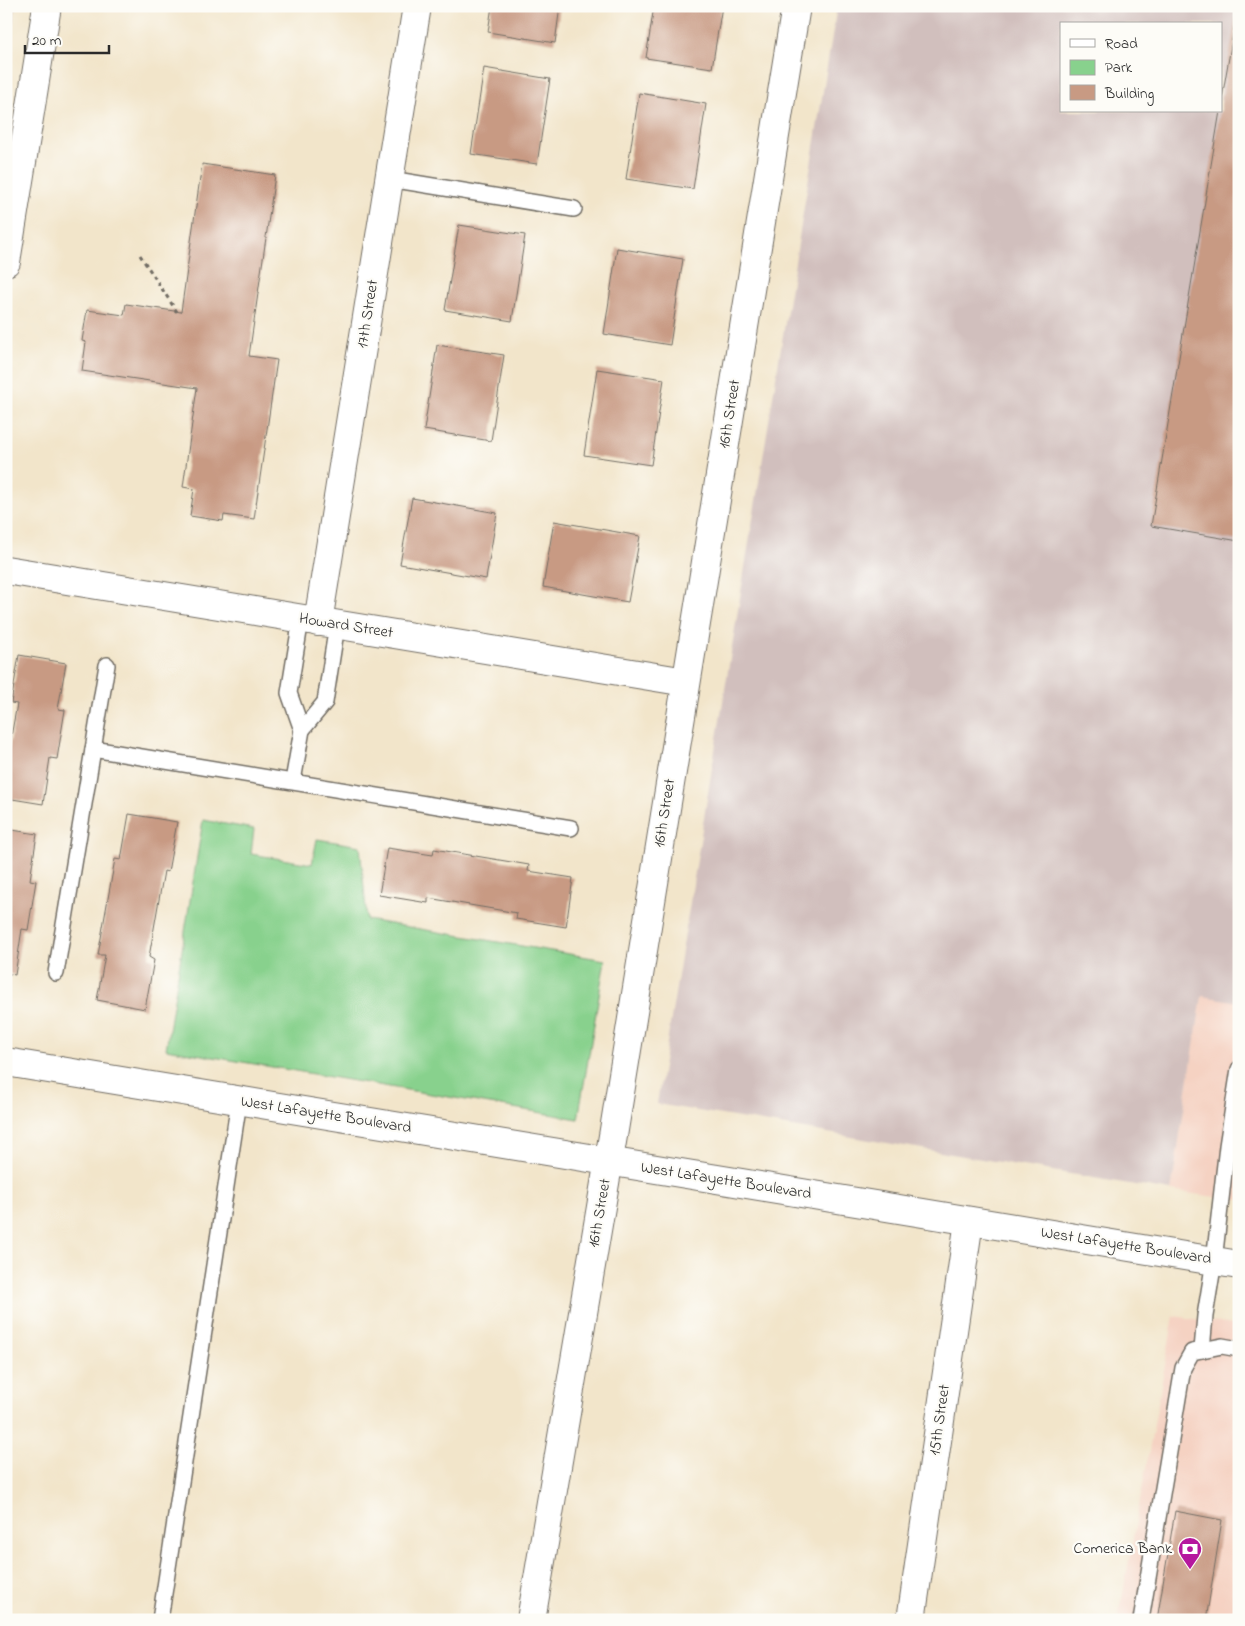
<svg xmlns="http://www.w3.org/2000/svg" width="1245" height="1626" viewBox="0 0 1245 1626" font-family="'Indie Flower',sans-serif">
  <rect width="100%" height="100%" fill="#fdfcf7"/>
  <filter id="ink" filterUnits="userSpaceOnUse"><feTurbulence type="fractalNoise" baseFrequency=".02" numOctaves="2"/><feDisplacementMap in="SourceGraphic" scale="10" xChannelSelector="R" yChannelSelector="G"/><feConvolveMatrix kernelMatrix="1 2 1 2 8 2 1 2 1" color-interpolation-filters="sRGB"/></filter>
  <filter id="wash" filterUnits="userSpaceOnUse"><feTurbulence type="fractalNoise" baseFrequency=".0096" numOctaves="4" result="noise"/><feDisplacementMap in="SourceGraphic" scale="20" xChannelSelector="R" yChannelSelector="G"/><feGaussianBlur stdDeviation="1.12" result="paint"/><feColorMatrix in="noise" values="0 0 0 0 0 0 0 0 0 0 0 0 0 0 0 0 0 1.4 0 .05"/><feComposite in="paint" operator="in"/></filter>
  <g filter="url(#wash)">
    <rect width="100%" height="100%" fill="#f2e5ca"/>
    <g fill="#f5d2c2">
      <polygon points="1202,995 1239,1002 1239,1200 1171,1191"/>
      <polygon points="1174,1316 1239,1326 1239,1620 1118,1620"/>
    </g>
    <g fill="#d1bfbd" fill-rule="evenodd">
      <polygon points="6,6 16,6 6,65"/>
      <path d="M837 6H1239V1002L1202 996 1171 1191 657 1104ZM1061 24H1221V111H1061Z"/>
    </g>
    <polygon fill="#88d18d" stroke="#5a7e5c" points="203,820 254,829 251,854 312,864 317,839 360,846 367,920 605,960 578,1119 166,1049"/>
    <g id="blocks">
      <g fill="#c89a83">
        <polygon points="492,6 560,6 555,43 488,32"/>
        <polygon points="654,6 722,6 712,68 646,58"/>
        <polygon points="1237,11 1239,11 1239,541 1151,526 1220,111 1221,111 1221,104"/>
        <polygon points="484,68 550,79 537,164 471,154"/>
        <polygon points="639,93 706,104 693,189 626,179"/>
        <polygon points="202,164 275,175 249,356 277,360 254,519 224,515 223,521 190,516 194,489 183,487 197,388 82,371 86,342 82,341 87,310 124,315 126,304 181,312"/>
        <polygon points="459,225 525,235 512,321 445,310"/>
        <polygon points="617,248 683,259 670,345 604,334"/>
        <polygon points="437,345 504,355 491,441 424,430"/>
        <polygon points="597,369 664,379 651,465 584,455"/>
        <polygon points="412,498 497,513 486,579 400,564"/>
        <polygon points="554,521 640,536 628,602 543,587"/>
        <polygon points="19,655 66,663 58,709 65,710 57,759 50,758 43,804 6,798 6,747 9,748 17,704 11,703"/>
        <polygon points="129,814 177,822 168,872 164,871 149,957 154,960 145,1009 97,1000 105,955 98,955 115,859 121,860"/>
        <polygon points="6,829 37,834 30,880 36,881 28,930 22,929 15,975 6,973"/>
        <polygon points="387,848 433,855 434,849 529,865 528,871 573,878 566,927 516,919 517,913 428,898 428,903 379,895"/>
        <polygon points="1175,1511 1222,1520 1206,1620 1157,1620"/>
      </g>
    </g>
  </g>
  <g filter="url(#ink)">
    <use href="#blocks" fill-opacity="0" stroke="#716c63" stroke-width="1"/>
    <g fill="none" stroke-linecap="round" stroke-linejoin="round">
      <g stroke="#716c63" stroke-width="18">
        <g id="service">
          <polyline points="390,179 574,209"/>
          <polyline points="301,619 289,693 302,730"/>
          <polyline points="93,749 571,828"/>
          <polyline points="293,781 302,730 325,702 337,625"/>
          <polyline points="56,973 107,665"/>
          <polyline points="1202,1350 1205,1316 1214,1261 1227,1146 1239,1069"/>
          <polyline points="160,1620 239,1101"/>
          <polyline points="1141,1620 1183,1368 1192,1352 1222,1346 1239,1349"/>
        </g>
      </g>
      <g stroke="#716c63" stroke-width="30">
        <g id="minor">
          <polyline points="6,262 47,6"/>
          <polyline points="6,570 686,682"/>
          <polyline points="318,622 417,6"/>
          <polyline points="6,1062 1239,1265"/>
          <polyline points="531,1620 614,1130 796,6"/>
          <polyline points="911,1620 969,1221"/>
        </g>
      </g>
      <polyline stroke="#716c63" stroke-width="3" stroke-dasharray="4 4" stroke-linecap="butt" points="140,255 177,312"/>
      <use href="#service" stroke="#fff" stroke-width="15"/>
      <use href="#minor" stroke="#fff" stroke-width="28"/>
    </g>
  </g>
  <defs>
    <g id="bank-pin" transform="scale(1.25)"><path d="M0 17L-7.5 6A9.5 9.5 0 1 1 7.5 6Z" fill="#b5179e" stroke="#fdfcf7"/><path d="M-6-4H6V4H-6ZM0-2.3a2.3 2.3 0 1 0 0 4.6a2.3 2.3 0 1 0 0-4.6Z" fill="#fff"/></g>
  </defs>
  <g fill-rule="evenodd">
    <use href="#bank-pin" x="1190" y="1549"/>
  </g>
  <g text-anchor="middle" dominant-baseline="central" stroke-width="4.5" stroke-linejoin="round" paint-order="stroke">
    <g font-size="16" fill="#2b2b2b" stroke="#fdfcf7">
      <text transform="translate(368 314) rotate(-81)">17th Street</text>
      <text transform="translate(730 414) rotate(-81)">16th Street</text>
      <text transform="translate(346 626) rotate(9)">Howard Street</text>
      <text transform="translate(665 813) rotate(-81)">16th Street</text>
      <text transform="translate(326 1115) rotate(9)">West Lafayette Boulevard</text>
      <text transform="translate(726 1181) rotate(9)">West Lafayette Boulevard</text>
      <text transform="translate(600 1213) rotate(-80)">16th Street</text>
      <text transform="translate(1126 1246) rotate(9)">West Lafayette Boulevard</text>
      <text transform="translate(940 1420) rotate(-82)">15th Street</text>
    </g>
    <g font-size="16" fill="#2b2b2b" stroke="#fdfcf7" text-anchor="end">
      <text x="1172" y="1549">Comerica Bank</text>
    </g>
  </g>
  <rect width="1245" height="1626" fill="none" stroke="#fdfcf7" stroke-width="25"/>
  <rect x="1060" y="22" width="162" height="90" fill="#fdfcf7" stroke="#a9a8a5"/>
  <rect x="1070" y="39" width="25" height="8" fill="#ffffff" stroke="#a9a8a5"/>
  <text x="1105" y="48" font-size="15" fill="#2b2b2b">Road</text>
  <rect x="1070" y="60" width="25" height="15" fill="#88d18d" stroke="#a9a8a5"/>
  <text x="1105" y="72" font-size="15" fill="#2b2b2b">Park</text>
  <rect x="1070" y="85" width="25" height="15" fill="#c89a83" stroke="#a9a8a5"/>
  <text x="1105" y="98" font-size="15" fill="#2b2b2b">Building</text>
  <path d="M25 45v8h84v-8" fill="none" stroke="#2b2b2b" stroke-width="2.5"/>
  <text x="32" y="45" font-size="15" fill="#2b2b2b" stroke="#fdfcf7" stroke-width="4" paint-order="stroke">20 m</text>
</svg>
